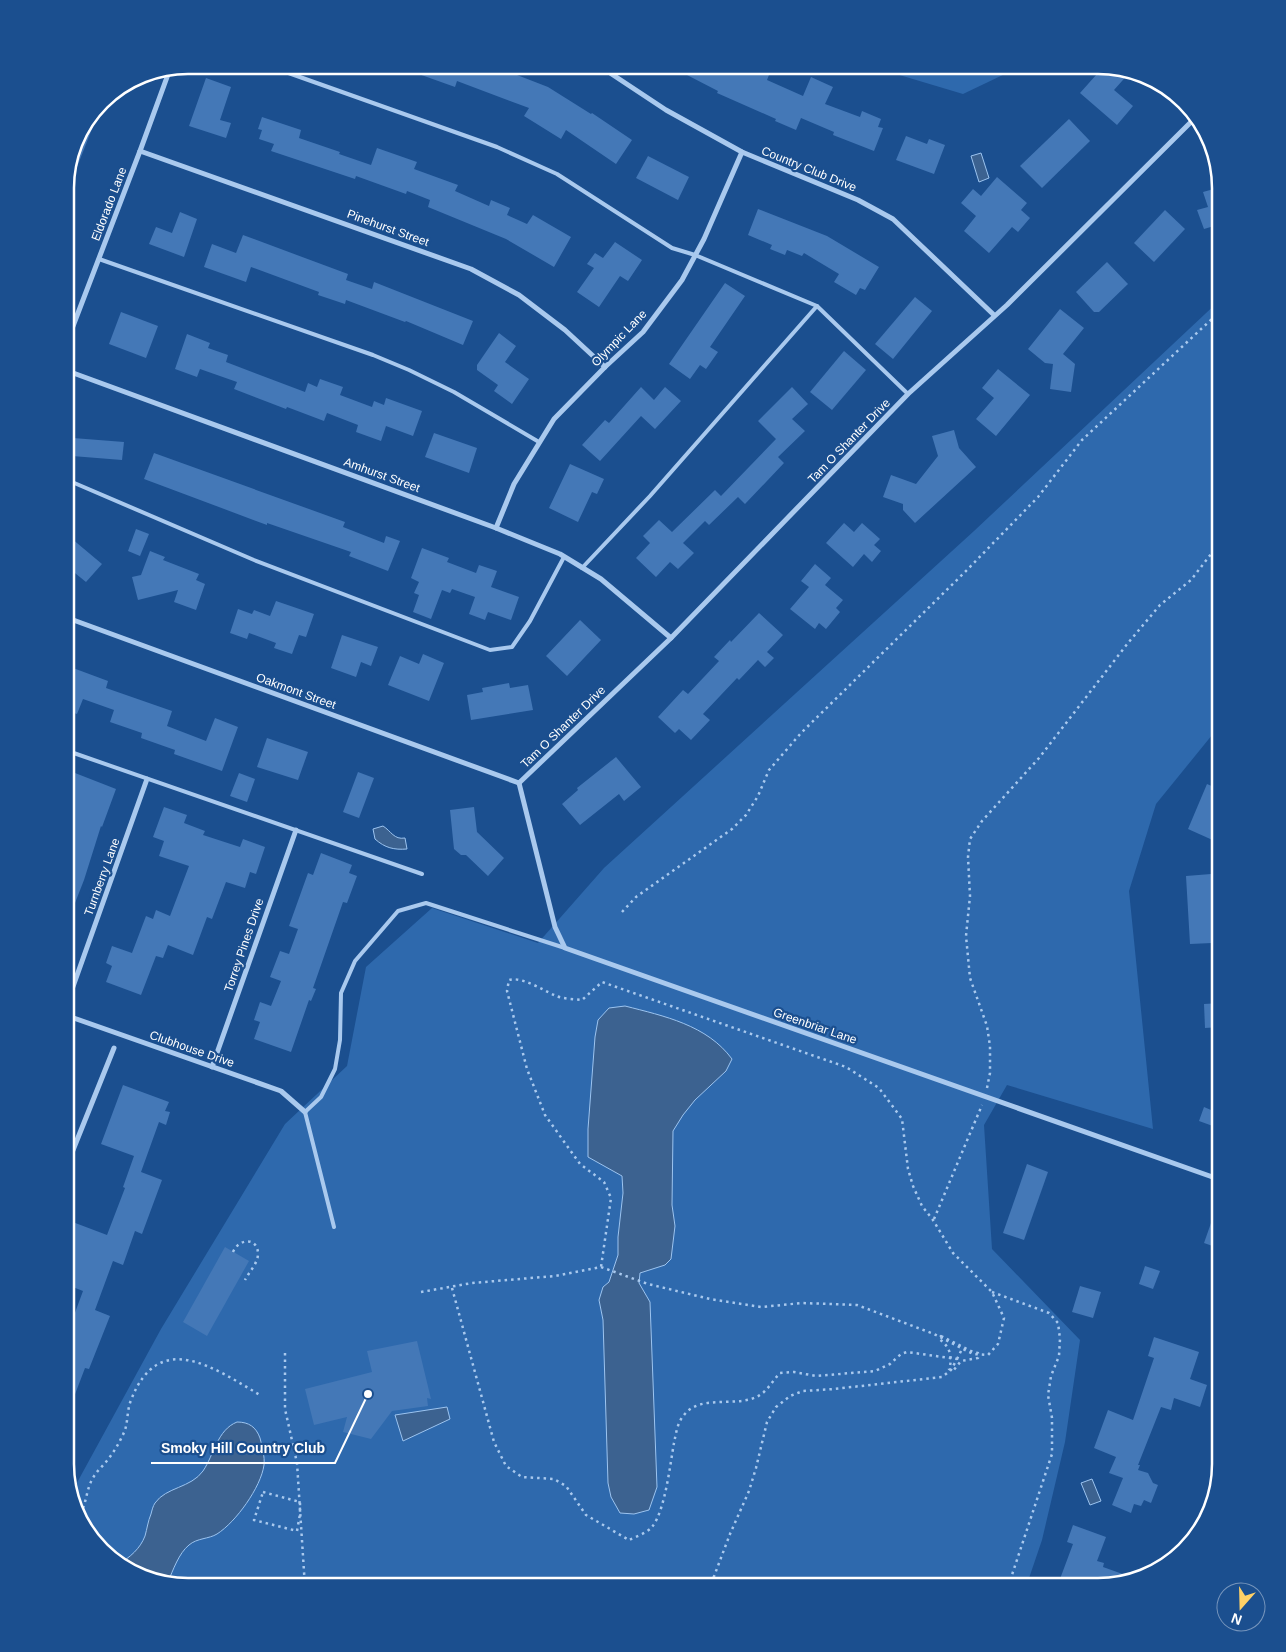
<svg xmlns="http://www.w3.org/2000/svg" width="1286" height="1652" viewBox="0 0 1286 1652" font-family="Helvetica,sans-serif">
  <rect width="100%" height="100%" fill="#1b4f8f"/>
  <g fill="#2e69ad">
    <polygon points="866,65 1024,65 963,94"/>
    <polygon points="1221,299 1221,724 1156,804 1129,891 1153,1129 1007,1085 984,1125 992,1249 1080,1340 1065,1442 1042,1540 1026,1587 187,1587 127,1571 86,1532 73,1490 161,1329 285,1124 347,1066 366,967 432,908 538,943 604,868 974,531"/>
  </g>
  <g fill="#3c6290" stroke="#9cc4f0">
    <polygon points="981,153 989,178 979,182 971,156"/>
    <path d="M383 826C391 831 394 840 405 838L407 849C394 850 385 848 375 839L373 829Z"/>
    <path d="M625 1006C664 1016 707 1025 732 1059L726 1071 695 1100 683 1115 673 1131 672 1205 675 1226 671 1259 665 1265 640 1273 639 1283 650 1302 657 1487 649 1510 634 1514 620 1513 611 1497 608 1483 603 1320 599 1300 603 1287 609 1282 618 1255V1237L623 1193 622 1176 588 1157V1129L595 1037 598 1020 609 1008Z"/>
    <polygon points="447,1407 450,1419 403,1441 395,1415"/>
    <path d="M237 1422C249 1422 256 1427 260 1438 262 1446 265 1457 264 1465 261 1487 236 1522 217 1534 209 1539 197 1538 189 1545 179 1553 173 1570 168 1582L127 1571 119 1564C130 1557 140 1549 145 1536 147 1529 148 1521 151 1514 152 1510 153 1506 155 1503 166 1487 191 1488 203 1471 214 1455 217 1430 237 1422Z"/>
    <polygon points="1092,1479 1101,1501 1090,1505 1081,1483"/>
  </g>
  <g fill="#4478b7">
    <polygon points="400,65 491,65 548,87 591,114 592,113 632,140 616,164 566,130 561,139 524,116 529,108 457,81 455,87 399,67"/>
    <polygon points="692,65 747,65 769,75 767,80 803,96 811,77 833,87 825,104 860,117 862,111 881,119 878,127 883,128 874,151 833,135 834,132 801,118 796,130 775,121 776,119 717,93 718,91 687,75"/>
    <polygon points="1105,65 1130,72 1114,90 1133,106 1117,125 1080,93"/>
    <polygon points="206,78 231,87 220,120 231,123 226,138 189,126"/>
    <polygon points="96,109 99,111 77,167 69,165 78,134"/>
    <polygon points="262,117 301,130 299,138 340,152 339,154 371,165 377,148 417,162 414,169 458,185 455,191 489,206 491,200 510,208 507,215 527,224 533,215 571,237 554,267 506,239 428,207 430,200 407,191 406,194 356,176 355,179 271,151 274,144 259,139 262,130 258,129"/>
    <polygon points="1069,119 1090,141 1042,188 1020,166"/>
    <polygon points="906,136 927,144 929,139 945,145 934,174 896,160"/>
    <polygon points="648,156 689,177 678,200 636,178"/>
    <polygon points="997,177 1027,203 1021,210 1030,218 1018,232 1012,227 989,253 964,231 976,216 961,203 973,189 981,196"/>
    <polygon points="1221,187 1221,239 1218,239 1214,226 1204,229 1197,210 1208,207 1203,192"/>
    <polygon points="758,209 827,236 879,267 865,290 860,288 856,295 834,282 839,274 804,253 802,256 787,250 785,255 770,249 772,245 748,235"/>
    <polygon points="1165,210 1185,229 1154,262 1134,243"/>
    <polygon points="180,212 197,219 184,257 149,244 156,227 172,233"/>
    <polygon points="243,235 348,274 346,280 372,289 374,282 473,321 463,345 406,321 405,322 346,300 345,304 318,295 319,292 251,267 246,282 204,267 212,244 236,253"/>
    <polygon points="615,242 642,260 628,281 620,276 599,307 577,292 594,268 587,264 595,253 603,258"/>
    <polygon points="1107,262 1128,284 1099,312 1094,312 1076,292"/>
    <polygon points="725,283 745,296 710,347 718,352 706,369 700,365 690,379 669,364"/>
    <polygon points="915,297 932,311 893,359 875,344"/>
    <polygon points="1060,309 1084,328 1063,354 1075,364 1071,392 1050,389 1053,364 1045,363 1028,349"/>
    <polygon points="121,312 158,326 146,358 109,344"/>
    <polygon points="499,333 516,346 505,362 529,379 512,404 494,391 498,385 477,370 477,365"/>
    <polygon points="187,334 210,343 208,348 228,355 226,362 305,392 308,383 317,387 320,379 343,387 340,395 372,407 374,401 384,405 386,398 422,411 413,436 386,426 381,441 356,432 358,425 327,413 324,421 287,407 286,409 234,389 237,382 200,369 197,377 175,369"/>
    <polygon points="844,351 866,370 832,410 810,392"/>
    <polygon points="998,369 1030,395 996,436 976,419 994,398 982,388"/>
    <polygon points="641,387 654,400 665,387 681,401 655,429 641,416 600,461 582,445 605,420 609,423"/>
    <polygon points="792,387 808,404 792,419 805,431 778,457 784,463 745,504 738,497 709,525 705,521 683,543 694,553 678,569 670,562 656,577 636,558 650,543 643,536 659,520 672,532 715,490 721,496 776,439 758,421"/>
    <polygon points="954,430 959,448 976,467 915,523 903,510 903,504 883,497 891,475 916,484 938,456 932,436"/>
    <polygon points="434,433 477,448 469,473 425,457"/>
    <polygon points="73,438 124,442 122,460 72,456"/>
    <polygon points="154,453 345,522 343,527 384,543 386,536 400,541 388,571 349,556 351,552 267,523 267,525 144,479"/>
    <polygon points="570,464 604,479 597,494 592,492 578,522 549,508"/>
    <polygon points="844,523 854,532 862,523 880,539 874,545 881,551 872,562 864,554 853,567 826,543"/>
    <polygon points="136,529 149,534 140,556 128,551"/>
    <polygon points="65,533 102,564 86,582 65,565"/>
    <polygon points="422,548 449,558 447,562 476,573 479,565 497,571 491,587 519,597 511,620 488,612 485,620 469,614 475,597 452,589 450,593 442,590 431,619 413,612 419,595 414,593 419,582 411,578"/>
    <polygon points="150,551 165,557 163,560 199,574 196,580 205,584 196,610 174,602 178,590 138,600 132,577 141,575"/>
    <polygon points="815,564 831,578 825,585 843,600 836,608 840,612 826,629 819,623 815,629 790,609 809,587 801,581"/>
    <polygon points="276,601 314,614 306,637 299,635 292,654 274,648 276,643 249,633 247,639 230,633 238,609 252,614 254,610 270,616"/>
    <polygon points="759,613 783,635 767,652 774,658 765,667 758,660 739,680 737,678 703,714 710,720 691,740 679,729 675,733 658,717 683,690 688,694 719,661 714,657 730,640 731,642"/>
    <polygon points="580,620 601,640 567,676 546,656"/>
    <polygon points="342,635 378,647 371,666 361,662 356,677 331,668"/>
    <polygon points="423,654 444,663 429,701 388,685 400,656 419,664"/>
    <polygon points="65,665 108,681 106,688 172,711 167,726 206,741 215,718 238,727 222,771 174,754 175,750 141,738 142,733 110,722 114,710 83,699 77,714 65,710"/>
    <polygon points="509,683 510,688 528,685 533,710 471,720 467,695 483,692 482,688"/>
    <polygon points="267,738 308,752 298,780 257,767"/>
    <polygon points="616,757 641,787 624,801 619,794 580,825 562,804 578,790 577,788"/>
    <polygon points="358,772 374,778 359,818 343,812"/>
    <polygon points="75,773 116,789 102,827 101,826 84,880 66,926 65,798"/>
    <polygon points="239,773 255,779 247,802 230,796"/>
    <polygon points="1207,784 1221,790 1221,832 1217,842 1188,829"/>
    <polygon points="164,807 187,815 184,823 205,831 203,835 240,847 243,839 265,847 256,874 250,872 245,888 226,882 212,919 207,917 193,955 168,945 163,958 156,956 141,995 106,982 112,966 106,963 112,946 132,953 146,916 153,919 156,910 170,916 189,866 159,856 164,841 153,837"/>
    <polygon points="474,807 477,832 504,858 488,876 466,855 461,855 454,849 450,810"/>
    <polygon points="321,853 352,865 349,873 357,876 347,903 343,902 313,988 316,989 311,1001 309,1000 291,1052 254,1039 260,1022 254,1020 260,1002 271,1006 281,981 270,977 280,951 289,954 298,929 289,926 308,873 313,875"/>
    <polygon points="1211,874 1212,899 1221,899 1221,915 1214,915 1215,932 1211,932 1212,943 1190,944 1186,876"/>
    <polygon points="1221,1003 1221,1027 1205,1028 1204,1004"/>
    <polygon points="123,1085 169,1102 165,1111 170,1112 166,1125 159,1122 141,1172 162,1180 142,1234 135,1231 123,1265 113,1261 95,1310 110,1316 89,1369 85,1368 66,1418 65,1340 83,1291 65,1284 65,1235 70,1221 107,1235 125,1188 123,1187 134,1156 101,1144"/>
    <polygon points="1219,1085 1221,1085 1221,1129 1199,1121 1204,1107 1211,1110"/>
    <polygon points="1027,1164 1048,1172 1024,1240 1003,1233"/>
    <polygon points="1211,1223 1221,1227 1221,1249 1204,1243"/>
    <polygon points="225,1247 249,1261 207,1336 183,1322"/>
    <polygon points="1145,1266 1160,1271 1153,1289 1139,1284"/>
    <polygon points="1080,1286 1101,1292 1093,1318 1072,1312"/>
    <polygon points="1154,1337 1199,1352 1190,1379 1207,1385 1200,1407 1174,1398 1171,1410 1161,1407 1138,1465 1140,1465 1138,1470 1148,1473 1153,1483 1158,1485 1151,1503 1144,1500 1141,1506 1134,1504 1131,1513 1112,1505 1123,1478 1109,1473 1116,1457 1094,1448 1108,1410 1133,1420 1154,1358 1148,1356"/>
    <polygon points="417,1341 431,1399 427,1398 428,1406 392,1411 371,1439 343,1432 347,1417 314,1425 305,1389 372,1372 367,1351"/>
    <polygon points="1073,1525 1106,1537 1097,1561 1104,1563 1103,1567 1131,1577 1099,1587 1057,1587 1073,1544 1067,1542"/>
  </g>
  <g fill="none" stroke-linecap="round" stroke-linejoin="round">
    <g stroke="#a9c9ee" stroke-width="2.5" stroke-dasharray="2.5 4" stroke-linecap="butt">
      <polyline points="622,912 636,897 732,829 746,815 758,796 769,770 801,733 966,571 1038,497 1082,440 1214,317 1221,312"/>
      <polyline points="987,1088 990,1073 990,1046 987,1026 970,978 966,936 970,896 968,857 970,839 982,821 1039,758 1128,643 1160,605 1191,580 1221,541"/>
      <polyline points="934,1219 982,1105"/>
      <path d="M233 1252C239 1238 258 1237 258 1254 258 1263 249 1272 245 1280"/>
      <path d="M452 1288 494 1442 506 1466 522 1477 554 1479 566 1486 586 1515 629 1540C635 1537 647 1533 652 1527 665 1511 670 1465 674 1443 676 1434 677 1423 684 1415 701 1393 738 1409 760 1395 768 1390 773 1380 780 1373L794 1372 816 1376 875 1371 890 1364 901 1354 907 1352 957 1359 951 1370 942 1377 834 1389 803 1391 790 1396 776 1407 767 1422 756 1468 749 1491 730 1534 710 1587"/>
      <path d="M421 1292 472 1283 555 1276 601 1267 648 1284 710 1299 761 1307 802 1303 857 1305 934 1334 973 1354 988 1355 998 1344 1004 1318 992 1292 953 1253 933 1220 922 1206 913 1186 908 1169 902 1119 879 1088 846 1067 602 982 582 1000C573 999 562 999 554 995 543 990 521 976 509 980L507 991 527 1069 545 1115 580 1164 604 1182 611 1198 601 1267"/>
      <polyline points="992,1292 1049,1313 1058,1323 1060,1339 1059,1356 1051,1376 1048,1395 1052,1418 1052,1454 1008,1587"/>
      <path d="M941 1336 973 1352 978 1353V1358L961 1361 953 1371 949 1369C953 1358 950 1346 939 1339Z"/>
      <polyline points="285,1353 285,1409 297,1463 305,1587"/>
      <polyline points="957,1359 962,1349"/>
      <polygon points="263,1492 300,1502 300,1514 297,1531 254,1520"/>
      <path d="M80 1514C87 1503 86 1489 93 1478 96 1472 101 1468 105 1463 113 1454 120 1442 125 1430 128 1421 127 1410 131 1400 159 1328 214 1368 260 1395"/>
    </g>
    <g stroke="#a9c9ee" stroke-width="4">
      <polyline points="266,65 497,147 557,174 672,248 695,255 817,306 908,394"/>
      <polyline points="99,259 373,355 409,370 454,392 539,442"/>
      <polyline points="65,479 254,560 490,650 512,647 530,621 564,557"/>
      <polyline points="582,568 650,496 817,306"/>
      <polyline points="65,750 422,874"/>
      <polyline points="334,1227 305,1112 321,1097 335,1069 340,1040 341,993 355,961 398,911 426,903 565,948"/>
    </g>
    <g stroke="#a9c9ee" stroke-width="5">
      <polyline points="598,65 666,110 742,152 858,200 893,219 994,315"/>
      <polyline points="140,151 471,269 519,295 565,330 605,367"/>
      <polyline points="65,347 140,151 170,69"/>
      <polyline points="65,370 496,528 560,554 601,579 671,638"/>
      <polyline points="496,528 514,484 554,419 605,367 643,332 682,280 704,239 742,152"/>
      <polyline points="65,617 519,783"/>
      <polyline points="519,783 671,638 908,394 1007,305 1197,116"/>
      <polyline points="519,783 555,927 565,948 1221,1180"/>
      <polyline points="65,1009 147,779"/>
      <polyline points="65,1015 281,1091 305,1112"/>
      <polyline points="212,1067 296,830"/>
      <polyline points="65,1170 114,1048"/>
    </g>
  </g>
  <g text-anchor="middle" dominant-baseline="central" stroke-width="4.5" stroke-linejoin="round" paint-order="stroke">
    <g font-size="12" fill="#fff" stroke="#1b4f8f">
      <text transform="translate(809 169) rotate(22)">Country Club Drive</text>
      <text transform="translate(109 204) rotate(-69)">Eldorado Lane</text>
      <text transform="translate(388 228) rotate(20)">Pinehurst Street</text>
      <text transform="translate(619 338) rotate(-46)">Olympic Lane</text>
      <text transform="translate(849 441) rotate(-46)">Tam O Shanter Drive</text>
      <text transform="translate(382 475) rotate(20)">Amhurst Street</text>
      <text transform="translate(296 691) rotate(20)">Oakmont Street</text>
      <text transform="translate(563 727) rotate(-44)">Tam O Shanter Drive</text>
      <text transform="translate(102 877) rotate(-70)">Turnberry Lane</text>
      <text transform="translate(244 945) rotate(-71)">Torrey Pines Drive</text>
      <text transform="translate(815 1026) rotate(19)">Greenbriar Lane</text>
      <text transform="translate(192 1049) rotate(19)">Clubhouse Drive</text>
    </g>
  </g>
  <path d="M0 0H1286V1652H0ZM188 74H1098A114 114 0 0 1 1212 188V1464A114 114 0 0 1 1098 1578H188A114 114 0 0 1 74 1464V188A114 114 0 0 1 188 74Z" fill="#1b4f8f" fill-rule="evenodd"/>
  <path fill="none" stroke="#fff" stroke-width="2.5" d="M188 74H1098A114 114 0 0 1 1212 188V1464A114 114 0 0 1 1098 1578H188A114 114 0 0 1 74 1464V188A114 114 0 0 1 188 74Z"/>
  <path fill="none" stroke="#fff" stroke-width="2" d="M368 1394L335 1463H151"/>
  <circle fill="#fff" stroke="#1b4f8f" stroke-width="2" cx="368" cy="1394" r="5"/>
  <g font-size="14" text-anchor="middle" font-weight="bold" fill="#fff" stroke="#1b4f8f" stroke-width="4.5" stroke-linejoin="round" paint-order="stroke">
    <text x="243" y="1453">Smoky Hill Country Club</text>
  </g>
  <g transform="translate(1241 1607) rotate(200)"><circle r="24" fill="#1b4f8f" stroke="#7695bc"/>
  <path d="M0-4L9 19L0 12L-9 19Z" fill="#ffd166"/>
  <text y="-8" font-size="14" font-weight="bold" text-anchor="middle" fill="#ffffff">N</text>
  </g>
</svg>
